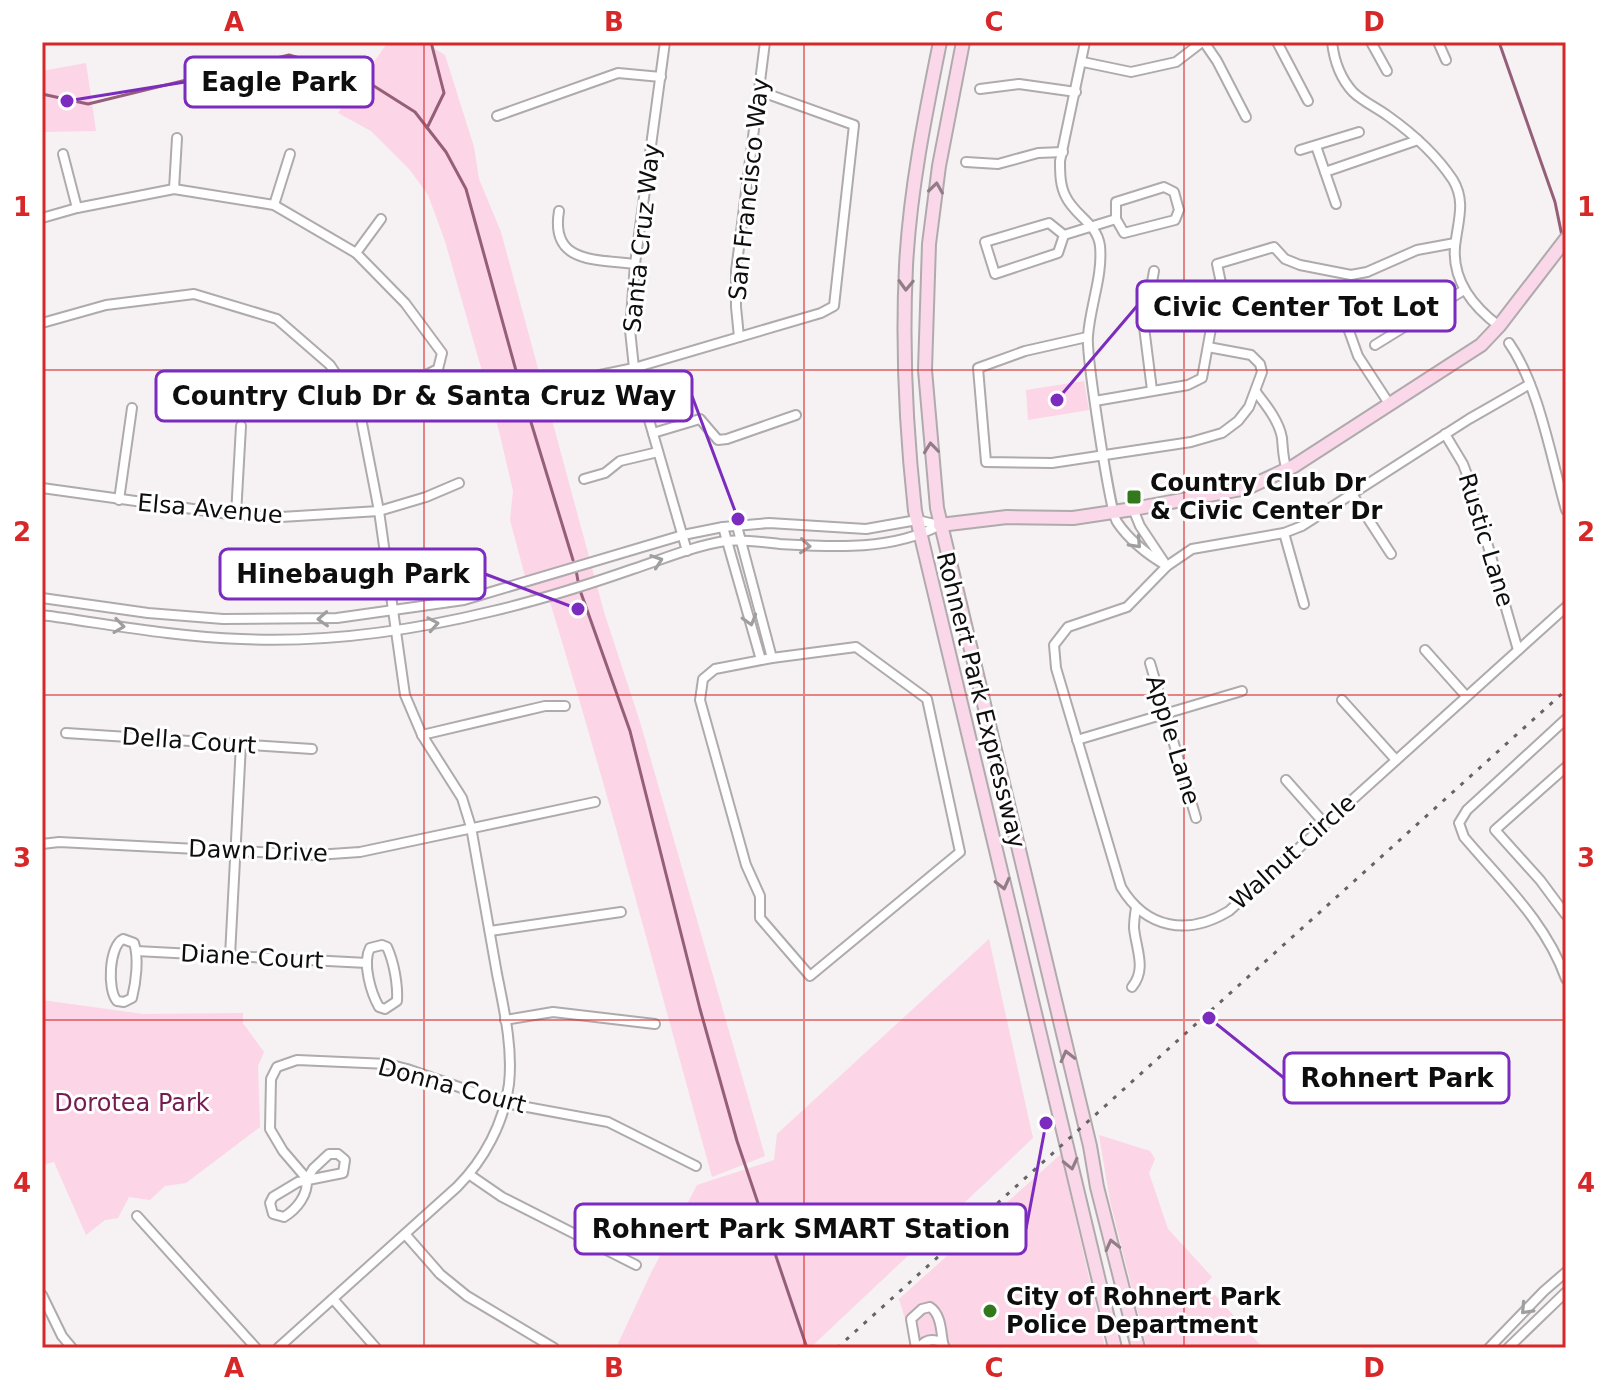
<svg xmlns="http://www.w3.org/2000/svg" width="1608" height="1390" viewBox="0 0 1608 1390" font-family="'DejaVu Sans',sans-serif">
  <rect width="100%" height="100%" fill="#f6f1f3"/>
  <g fill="#fcd5e6">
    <path d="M388 42H424L445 55 474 147 479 179 501 232 604 612 640 722 765 1156 712 1177C659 985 608 792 550 602L533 606 510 520 513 491 499 431 445 241 428 195 410 170 371 131 338 113Z"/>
    <polygon points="86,63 96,131 42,132 42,71"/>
    <polygon points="1084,381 1089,410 1028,420 1026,390"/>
    <polygon points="989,939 1033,1138 810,1348 616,1348 651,1273 697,1185 774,1160 777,1134"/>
    <polygon points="42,1000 143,1014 243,1013 243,1023 264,1052 258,1066 260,1127 186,1183 165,1186 150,1200 129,1197 118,1218 105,1220 86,1235 54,1162 42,1165"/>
    <polygon points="1099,1135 1150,1151 1155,1159 1149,1173 1168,1229 1212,1277 1205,1284 1263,1348 1147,1348 1110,1201"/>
    <polygon points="1061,1154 1105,1348 914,1348 899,1299"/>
  </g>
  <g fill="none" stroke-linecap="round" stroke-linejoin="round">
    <g stroke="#955f79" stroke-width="3">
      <polyline points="1499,42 1555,202 1562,236"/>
      <polyline points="42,94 88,104 289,55 355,74 415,112 446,152 466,189 523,396 573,560"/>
      <polyline points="427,128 444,93 431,42"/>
      <polyline points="576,570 578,581"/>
      <polyline points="581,593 630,731 700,1009 737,1141 807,1348"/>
    </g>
    <g stroke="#afaaac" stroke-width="12">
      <g id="street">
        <polyline points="665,42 635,264 630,330 634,368 687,551"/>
        <path d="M1085 42 1060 161C1060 173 1060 186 1066 197 1075 216 1097 223 1100 246 1103 276 1090 306 1088 336 1086 354 1110 512 1117 522 1130 541 1148 555 1167 566"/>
        <polyline points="1204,42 1217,61 1246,117"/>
        <polyline points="1277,42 1308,101"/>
        <path d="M1332 42C1334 60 1340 78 1353 92 1362 101 1377 108 1388 116 1412 133 1437 156 1453 180 1465 200 1459 218 1456 239 1449 277 1471 305 1499 326"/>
        <polyline points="1371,42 1387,71"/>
        <polyline points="1438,42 1446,60"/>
        <polyline points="1083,62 1131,72 1176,62 1202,42"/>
        <polyline points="980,89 1019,84 1076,92"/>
        <polyline points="497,116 618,73 661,77"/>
        <polyline points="1316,146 1336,204"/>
        <polyline points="1300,150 1359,132"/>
        <polyline points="63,154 77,208"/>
        <polyline points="966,162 998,164 1038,153 1063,152"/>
        <polyline points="1325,172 1418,140"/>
        <polyline points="174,189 177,138"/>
        <polyline points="274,205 290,154"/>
        <path d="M559 211C550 264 596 259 635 264"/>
        <polyline points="42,218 77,208 174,189 274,205 356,253 405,303 442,353 438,369 359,408"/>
        <polyline points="1064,235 1058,253 995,274 985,242 1049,223 1064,235 1116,219 1116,202 1164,187 1174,192 1179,210 1175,220 1124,233 1116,219"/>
        <polyline points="356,253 381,219"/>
        <polyline points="1344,317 1358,356 1390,405"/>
        <path d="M42 323 106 305 194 294 277 319 330 365 359 408 379 511 405 695 422 735 462 798 471 827C480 876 488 925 497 974 504 1009 513 1048 509 1084 504 1123 484 1160 457 1187L278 1348"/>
        <polyline points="739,337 736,307 736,271 765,42"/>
        <polyline points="1087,337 1025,351 978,368 986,462 1052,463 1191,442 1222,433 1238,421 1249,407 1262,372 1260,364 1251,355 1208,347"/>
        <path d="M1509 343C1539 386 1551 458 1566 510"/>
        <polyline points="1375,345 1464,290"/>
        <polyline points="566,382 634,368 821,313 834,306 854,125 759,91"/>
        <path d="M1530 384 1469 419 1302 526 1284 533 1192 549 1167 566 1127 607 1068 627 1054 645 1056 668 1121 887C1146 929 1188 936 1229 911L1566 607"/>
        <polyline points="1152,390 1144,327 1154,271"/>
        <path d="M1256 392C1266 405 1279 421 1282 438 1283 450 1283 459 1287 471"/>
        <polyline points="1095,401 1188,385 1202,378 1212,323 1225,302 1217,264 1274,247 1285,259 1300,265 1351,275 1367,272 1417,250 1455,243"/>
        <polyline points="653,433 700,419 718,440 727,439 796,415"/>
        <polyline points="1445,434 1463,464 1469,480 1518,650"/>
        <polyline points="584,479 605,473 620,461 658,452"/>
        <polyline points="42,488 236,515 281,517 379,511 426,497 459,483"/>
        <polyline points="1352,494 1391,554"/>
        <polyline points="119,500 132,408"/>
        <polyline points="1133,509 1140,526 1164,562"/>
        <polyline points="236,515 241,426"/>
        <polyline points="737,526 772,658"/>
        <polyline points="723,527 761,660"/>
        <polyline points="1284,533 1304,604"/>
        <polyline points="42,598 148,613 223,619 337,618 464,600 683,535 723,527 769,523 866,529 917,520 939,525"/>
        <path d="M42 615C108 624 174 637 241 639 325 643 411 631 493 611 540 600 587 585 633 569 663 559 694 546 725 541 743 539 762 542 780 544 833 547 892 551 940 525"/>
        <polygon points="856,647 927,699 960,852 810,976 760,918 760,896 746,865 700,700 703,679 715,669 772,658"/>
        <polyline points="1425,650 1466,696"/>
        <polyline points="1150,663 1196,818"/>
        <polyline points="1342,700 1396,760"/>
        <path d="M1566 719 1467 810 1459 823 1464 837C1502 882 1546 922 1566 979"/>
        <polyline points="66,733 312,749"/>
        <polyline points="422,735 545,706 565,706"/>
        <polyline points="1077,740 1242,691"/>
        <polyline points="1566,767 1495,830 1540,880 1566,915"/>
        <polyline points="1286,780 1325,824"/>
        <polyline points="42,844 59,842 316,855 360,852 595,802"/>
        <polyline points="490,931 621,912"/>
        <path d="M123 939 134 943C139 958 136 982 132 998L124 1002 117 1001C107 990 109 946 123 939Z"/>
        <path d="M382 945 387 947C394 962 398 985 397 1001L385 1009 379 1007C371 993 362 963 370 948Z"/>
        <polyline points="136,951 367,963"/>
        <polyline points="230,956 241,744"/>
        <path d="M1132 987C1147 969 1136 949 1134 928 1134 922 1135 914 1136 908"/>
        <polyline points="505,1020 553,1012 655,1024"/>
        <polyline points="470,1175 502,1197 636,1265"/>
        <polyline points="307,1179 283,1151 270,1129 271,1079 277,1067 297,1060 388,1064 407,1069 505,1103 608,1122 696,1166"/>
        <path d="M307 1179C308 1195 297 1209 284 1217L273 1214 270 1203 273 1197 298 1182 343 1173 345 1160 338 1154H329L313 1169 307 1179"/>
        <polyline points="137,1216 256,1348"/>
        <polyline points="405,1234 440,1274 467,1296 554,1348"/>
        <polyline points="42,1295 62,1336 72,1348"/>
        <polyline points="333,1299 376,1348"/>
        <path d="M916 1348 911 1319 922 1309 930 1307C941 1314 941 1331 943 1343"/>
        <path d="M919 1348C925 1339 933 1338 943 1343L945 1348"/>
        <polyline points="1489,1348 1544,1291 1566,1272"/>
        <polyline points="1508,1348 1566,1292"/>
      </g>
    </g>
    <g stroke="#afaaac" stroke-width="16">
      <g id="secondary">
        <path d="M940 42C925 116 910 190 906 266 902 348 906 429 915 511L1115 1348"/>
        <polyline points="963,42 939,166 929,244 925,370 937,508 1090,1146 1097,1187 1138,1348"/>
        <polyline points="940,525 1007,517 1073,518 1133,509 1247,488 1294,466 1481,345 1499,326 1566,239"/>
      </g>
    </g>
    <use href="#street" stroke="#fff" stroke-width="8"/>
    <use href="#secondary" stroke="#fad8e9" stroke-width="12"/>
    <polyline stroke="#656363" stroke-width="3" stroke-dasharray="4 8" stroke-linecap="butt" points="837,1348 1566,690"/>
  </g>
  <defs><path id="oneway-chevron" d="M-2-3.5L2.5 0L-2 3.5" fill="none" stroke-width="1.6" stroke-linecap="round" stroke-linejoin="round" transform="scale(2)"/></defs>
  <g stroke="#907d86">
    <use href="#oneway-chevron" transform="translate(936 188) rotate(-82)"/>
    <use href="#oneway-chevron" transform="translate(906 285) rotate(92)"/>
    <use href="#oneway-chevron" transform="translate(931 448) rotate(-96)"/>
    <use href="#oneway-chevron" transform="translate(1003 884) rotate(76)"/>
    <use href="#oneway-chevron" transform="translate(1067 1056) rotate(-104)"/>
    <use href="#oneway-chevron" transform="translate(1071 1164) rotate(77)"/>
    <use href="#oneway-chevron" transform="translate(1112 1245) rotate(-104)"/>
  </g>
  <g stroke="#9f9f9f">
    <use href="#oneway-chevron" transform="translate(1136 543) rotate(47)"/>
    <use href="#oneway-chevron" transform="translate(805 546) rotate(4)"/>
    <use href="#oneway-chevron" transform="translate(657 561) rotate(-19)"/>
    <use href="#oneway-chevron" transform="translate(323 619) rotate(177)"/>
    <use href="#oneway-chevron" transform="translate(750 620) rotate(74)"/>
    <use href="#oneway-chevron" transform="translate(433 624) rotate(-10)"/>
    <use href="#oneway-chevron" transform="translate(119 626) rotate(8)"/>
    <use href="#oneway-chevron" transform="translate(1526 1309) rotate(133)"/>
  </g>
  <path fill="none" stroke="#d62828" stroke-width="2" stroke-opacity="0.55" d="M424 42V1348M804 42V1348M1184 42V1348M42 370H1566M42 695H1566M42 1020H1566"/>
  <g fill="#32791d" stroke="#fff" stroke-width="3">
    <rect x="1126" y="489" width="16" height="16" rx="4"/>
    <circle cx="990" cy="1311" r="8"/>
  </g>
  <g text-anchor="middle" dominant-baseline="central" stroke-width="6" stroke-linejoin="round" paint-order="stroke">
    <g font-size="24" fill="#0f0e0e" stroke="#fff">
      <text transform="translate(749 189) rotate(-84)">San Francisco Way</text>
      <text transform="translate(642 238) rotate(-84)">Santa Cruz Way</text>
      <text transform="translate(210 509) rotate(5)">Elsa Avenue</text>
      <text transform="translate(1486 540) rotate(73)">Rustic Lane</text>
      <text transform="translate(981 700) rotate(76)">Rohnert Park Expressway</text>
      <text transform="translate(1173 740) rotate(73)">Apple Lane</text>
      <text transform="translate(189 741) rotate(4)">Della Court</text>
      <text transform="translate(258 851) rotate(2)">Dawn Drive</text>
      <text transform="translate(1293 852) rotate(-42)">Walnut Circle</text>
      <text transform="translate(252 957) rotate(3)">Diane Court</text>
      <text transform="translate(452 1086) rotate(15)">Donna Court</text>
    </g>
    <g font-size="24" font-weight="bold" fill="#0f0e0e" stroke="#fff" text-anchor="start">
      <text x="1150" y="483">Country Club Dr<tspan x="1150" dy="28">&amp; Civic Center Dr</tspan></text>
      <text x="1006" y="1297">City of Rohnert Park<tspan x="1006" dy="28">Police Department</tspan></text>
    </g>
    <g font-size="24" fill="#761b50" stroke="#fff">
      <text x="132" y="1103">Dorotea Park</text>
    </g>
  </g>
  <path fill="none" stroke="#7b2cbf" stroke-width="3" d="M67 101L185 82M1057 400L1137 306M738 519L692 396M578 609L485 574M1209 1018L1284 1078M1046 1123L1026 1229"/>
  <g fill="#7b2cbf" stroke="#fff" stroke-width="3">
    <circle cx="67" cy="101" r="8"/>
    <circle cx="1057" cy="400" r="8"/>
    <circle cx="738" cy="519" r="8"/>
    <circle cx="578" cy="609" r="8"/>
    <circle cx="1209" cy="1018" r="8"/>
    <circle cx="1046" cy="1123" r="8"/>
  </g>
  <g fill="#fff" stroke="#7b2cbf" stroke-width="3">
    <rect x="185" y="57" width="188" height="50" rx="8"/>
    <rect x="1137" y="281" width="318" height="50" rx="8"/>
    <rect x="156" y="371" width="536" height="50" rx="8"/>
    <rect x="220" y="549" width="265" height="50" rx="8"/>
    <rect x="1284" y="1053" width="225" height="50" rx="8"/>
    <rect x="575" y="1204" width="451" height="50" rx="8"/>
  </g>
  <g font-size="26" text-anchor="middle" font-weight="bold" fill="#0f0e0e">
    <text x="279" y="91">Eagle Park</text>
    <text x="1296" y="316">Civic Center Tot Lot</text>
    <text x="424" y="405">Country Club Dr &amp; Santa Cruz Way</text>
    <text x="353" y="583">Hinebaugh Park</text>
    <text x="1397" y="1087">Rohnert Park</text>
    <text x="801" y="1238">Rohnert Park SMART Station</text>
  </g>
  <rect width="1608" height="1390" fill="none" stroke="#ffffff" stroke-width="88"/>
  <rect x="44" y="44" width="1520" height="1302" fill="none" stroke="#d62828" stroke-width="3"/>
  <g font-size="26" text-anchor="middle" font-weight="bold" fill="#d62828">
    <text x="234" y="31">A</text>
    <text x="614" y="31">B</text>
    <text x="994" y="31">C</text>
    <text x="1374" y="31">D</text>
    <text x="22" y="216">1</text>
    <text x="1586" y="216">1</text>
    <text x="22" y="541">2</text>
    <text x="1586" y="541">2</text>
    <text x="22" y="867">3</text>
    <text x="1586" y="867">3</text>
    <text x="22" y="1192">4</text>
    <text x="1586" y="1192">4</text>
    <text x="234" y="1377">A</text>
    <text x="614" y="1377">B</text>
    <text x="994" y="1377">C</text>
    <text x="1374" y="1377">D</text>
  </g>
</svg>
